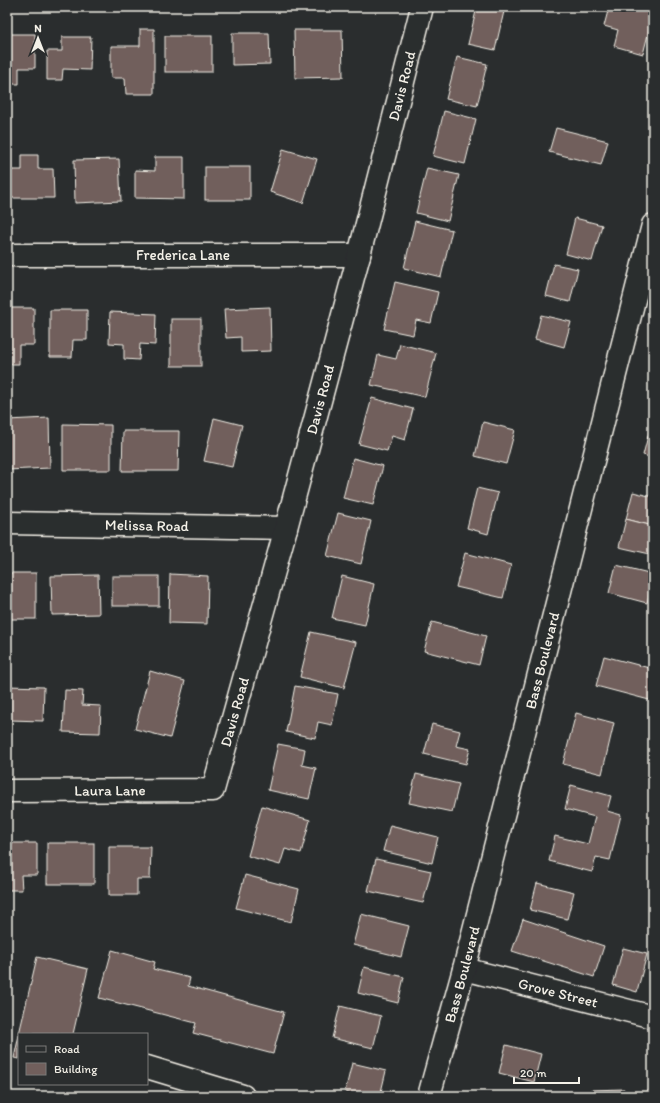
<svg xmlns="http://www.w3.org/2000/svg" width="660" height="1103" viewBox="0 0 660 1103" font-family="Itim,sans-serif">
  <rect width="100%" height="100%" fill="#2a2d2e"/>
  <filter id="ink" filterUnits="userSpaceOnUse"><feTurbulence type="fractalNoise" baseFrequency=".025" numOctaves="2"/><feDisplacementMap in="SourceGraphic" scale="8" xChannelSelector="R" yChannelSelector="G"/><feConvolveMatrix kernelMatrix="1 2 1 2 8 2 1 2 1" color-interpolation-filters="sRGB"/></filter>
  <g filter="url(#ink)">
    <g fill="#715f5c" stroke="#f4f1e8">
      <polygon points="477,7 505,7 495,50 468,44"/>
      <polygon points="609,7 653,7 653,15 643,54 614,46 618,30 604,26"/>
      <polygon points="140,29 154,29 154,94 126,94 125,78 111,78 111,46 140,46"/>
      <polygon points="294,30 342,30 343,77 295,78"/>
      <polygon points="232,33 269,33 270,64 232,65"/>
      <polygon points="7,34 35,34 35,68 19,68 19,84 7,84"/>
      <rect x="165" y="36" width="47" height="36"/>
      <polygon points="62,37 91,37 90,70 63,69 62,80 47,80 47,51 62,51"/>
      <polygon points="457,57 487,64 477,106 446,99"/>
      <polygon points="444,111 476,119 465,164 433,156"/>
      <polygon points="556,128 608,141 601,165 549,152"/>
      <polygon points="283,149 317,159 303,203 270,192"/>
      <polygon points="22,155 38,155 38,169 53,169 54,198 7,198 7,170 22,170"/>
      <polygon points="155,157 184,157 184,199 135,198 135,170 155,171"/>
      <polygon points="119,159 121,201 75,203 74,160"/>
      <rect x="205" y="167" width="45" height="33"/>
      <polygon points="427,168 459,175 448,221 416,213"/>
      <polygon points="575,218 602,225 592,261 566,254"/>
      <polygon points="415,221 452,230 441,277 404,268"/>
      <polygon points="554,264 578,269 570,302 546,296"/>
      <polygon points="395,282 438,292 431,323 416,320 413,335 384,329"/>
      <polygon points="270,307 271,351 241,352 241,337 226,338 224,309"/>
      <polygon points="7,308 34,308 34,345 19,345 19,364 7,364"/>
      <polygon points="50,310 87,310 87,340 73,340 72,357 50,357"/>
      <polygon points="110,312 156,314 155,345 140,344 139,360 124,359 124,344 109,343"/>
      <polygon points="541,315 571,322 564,347 535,339"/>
      <rect x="171" y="319" width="30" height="47"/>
      <polygon points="400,344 436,353 425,397 371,385 378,355 396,359"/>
      <polygon points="372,398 413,409 405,440 392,436 387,451 359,444"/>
      <polygon points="653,417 653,458 643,455"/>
      <polygon points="49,418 50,468 7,470 7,420"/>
      <polygon points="214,418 242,425 232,467 204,461"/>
      <polygon points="483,422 515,430 506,464 475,456"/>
      <polygon points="63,424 111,425 111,470 63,470"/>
      <polygon points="123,431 179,431 178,471 122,471"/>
      <polygon points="353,458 383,466 373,505 343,498"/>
      <polygon points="477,488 498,493 488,534 467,528"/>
      <polygon points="633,492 653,497 653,526 626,519"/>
      <polygon points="338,513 371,521 361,564 327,556"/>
      <polygon points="626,519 653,526 653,544 650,554 619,547"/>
      <polygon points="465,553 511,565 503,598 456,587"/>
      <polygon points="616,565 653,574 653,578 647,603 609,593"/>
      <rect x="7" y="573" width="29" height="46"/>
      <polygon points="170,574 208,576 207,624 169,623"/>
      <polygon points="98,575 99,614 52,615 51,576"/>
      <rect x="112" y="576" width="47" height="30"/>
      <polygon points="342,576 374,584 365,625 332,618"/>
      <polygon points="432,622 486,636 479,665 424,651"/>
      <polygon points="311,632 356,642 344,688 300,677"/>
      <polygon points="604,656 653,669 653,701 596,686"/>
      <polygon points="150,671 185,681 170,738 135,729"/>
      <polygon points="7,686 44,687 43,721 10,720 10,738 7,738"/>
      <polygon points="295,686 338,694 332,725 318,722 315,738 286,732"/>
      <polygon points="65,690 83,691 82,705 101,706 100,733 63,732"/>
      <polygon points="576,713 614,723 602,774 563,764"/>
      <polygon points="432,724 460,731 456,746 470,749 466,764 424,754"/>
      <polygon points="278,744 305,749 302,765 316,768 309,799 268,790"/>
      <polygon points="416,774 459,784 452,812 409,803"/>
      <polygon points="571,785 611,796 607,811 621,815 610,860 596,857 592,872 549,861 555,836 588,844 595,817 565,809"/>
      <polygon points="262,806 310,820 301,853 285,849 280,865 248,856"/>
      <polygon points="390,825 438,837 432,863 383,851"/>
      <polygon points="7,843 37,843 37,875 21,875 22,890 7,890"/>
      <rect x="47" y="843" width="47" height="41"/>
      <polygon points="109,847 151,847 150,879 137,879 137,895 109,895"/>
      <polygon points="376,859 431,871 423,903 368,891"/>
      <polygon points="245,875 299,889 291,922 236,908"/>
      <polygon points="537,883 574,892 567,919 530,910"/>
      <polygon points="361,914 409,926 401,957 353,945"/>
      <polygon points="523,919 604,946 594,977 512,951"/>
      <polygon points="623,948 647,954 637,992 613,985"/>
      <polygon points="112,950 155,962 153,969 190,978 188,986 284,1012 273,1054 193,1033 196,1023 99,998"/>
      <polygon points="37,957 88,969 73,1034 19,1034"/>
      <polygon points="364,967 404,977 398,1003 358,993"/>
      <polygon points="653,970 653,992 648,990"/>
      <polygon points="340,1006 381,1016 373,1048 332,1038"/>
      <polygon points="19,1035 19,1059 14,1058"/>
      <polygon points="506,1045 541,1054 534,1082 499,1073"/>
      <polygon points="352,1063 386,1071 380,1096 361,1096 345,1092"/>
      <polygon points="624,1089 624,1096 591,1096 590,1090"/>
    </g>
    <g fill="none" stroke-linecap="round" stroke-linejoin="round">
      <g stroke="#f4f1e8" stroke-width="25">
        <g id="street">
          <path id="s1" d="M7 255H359"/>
          <path id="s2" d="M7 523 286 528"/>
          <path id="s3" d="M7 791 213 790 286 528 359 255 422 7"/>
          <path id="s4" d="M464 969 653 1017"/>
          <polyline points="147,1067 243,1096"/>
          <path id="s5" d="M429 1096 464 969 653 225"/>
        </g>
      </g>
      <use href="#street" stroke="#2a2d2e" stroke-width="22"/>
    </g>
  </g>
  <g text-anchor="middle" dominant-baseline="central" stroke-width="3" stroke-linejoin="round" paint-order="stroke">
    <g font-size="15" fill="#f4f1e8" stroke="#2a2d2e">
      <text stroke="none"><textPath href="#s3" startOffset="935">Davis Road</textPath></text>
      <text stroke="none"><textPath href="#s1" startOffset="176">Frederica Lane</textPath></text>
      <text stroke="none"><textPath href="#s3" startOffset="611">Davis Road</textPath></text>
      <text stroke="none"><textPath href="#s2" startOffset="140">Melissa Road</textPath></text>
      <text stroke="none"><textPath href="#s5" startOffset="450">Bass Boulevard</textPath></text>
      <text stroke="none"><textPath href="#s3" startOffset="287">Davis Road</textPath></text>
      <text stroke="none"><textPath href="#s3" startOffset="103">Laura Lane</textPath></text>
      <text stroke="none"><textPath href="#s5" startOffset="126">Bass Boulevard</textPath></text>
      <text stroke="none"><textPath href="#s4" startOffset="97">Grove Street</textPath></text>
    </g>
  </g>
  <rect width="660" height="1103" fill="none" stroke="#2a2d2e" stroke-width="24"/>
  <rect x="12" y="12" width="636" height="1079" fill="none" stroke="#f4f1e8" stroke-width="1.5" filter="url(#ink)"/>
  <rect x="18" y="1033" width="130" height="52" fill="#2a2d2e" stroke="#7b7b78"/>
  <rect x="26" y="1046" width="20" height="6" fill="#2a2d2e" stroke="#7b7b78"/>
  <text x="54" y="1053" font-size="12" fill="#f4f1e8">Road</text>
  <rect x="26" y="1063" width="20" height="12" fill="#715f5c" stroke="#7b7b78"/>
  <text x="54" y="1073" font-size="12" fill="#f4f1e8">Building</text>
  <g transform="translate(38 38)" stroke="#2a2d2e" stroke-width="3" paint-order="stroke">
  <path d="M0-3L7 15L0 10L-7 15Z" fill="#f4f1e8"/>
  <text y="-6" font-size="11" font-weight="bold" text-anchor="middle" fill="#f4f1e8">N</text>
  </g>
  <path d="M514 1077v6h65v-6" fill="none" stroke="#f4f1e8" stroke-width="2"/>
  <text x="520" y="1077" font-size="12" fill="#f4f1e8" stroke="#2a2d2e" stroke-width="3" paint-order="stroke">20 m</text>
</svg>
